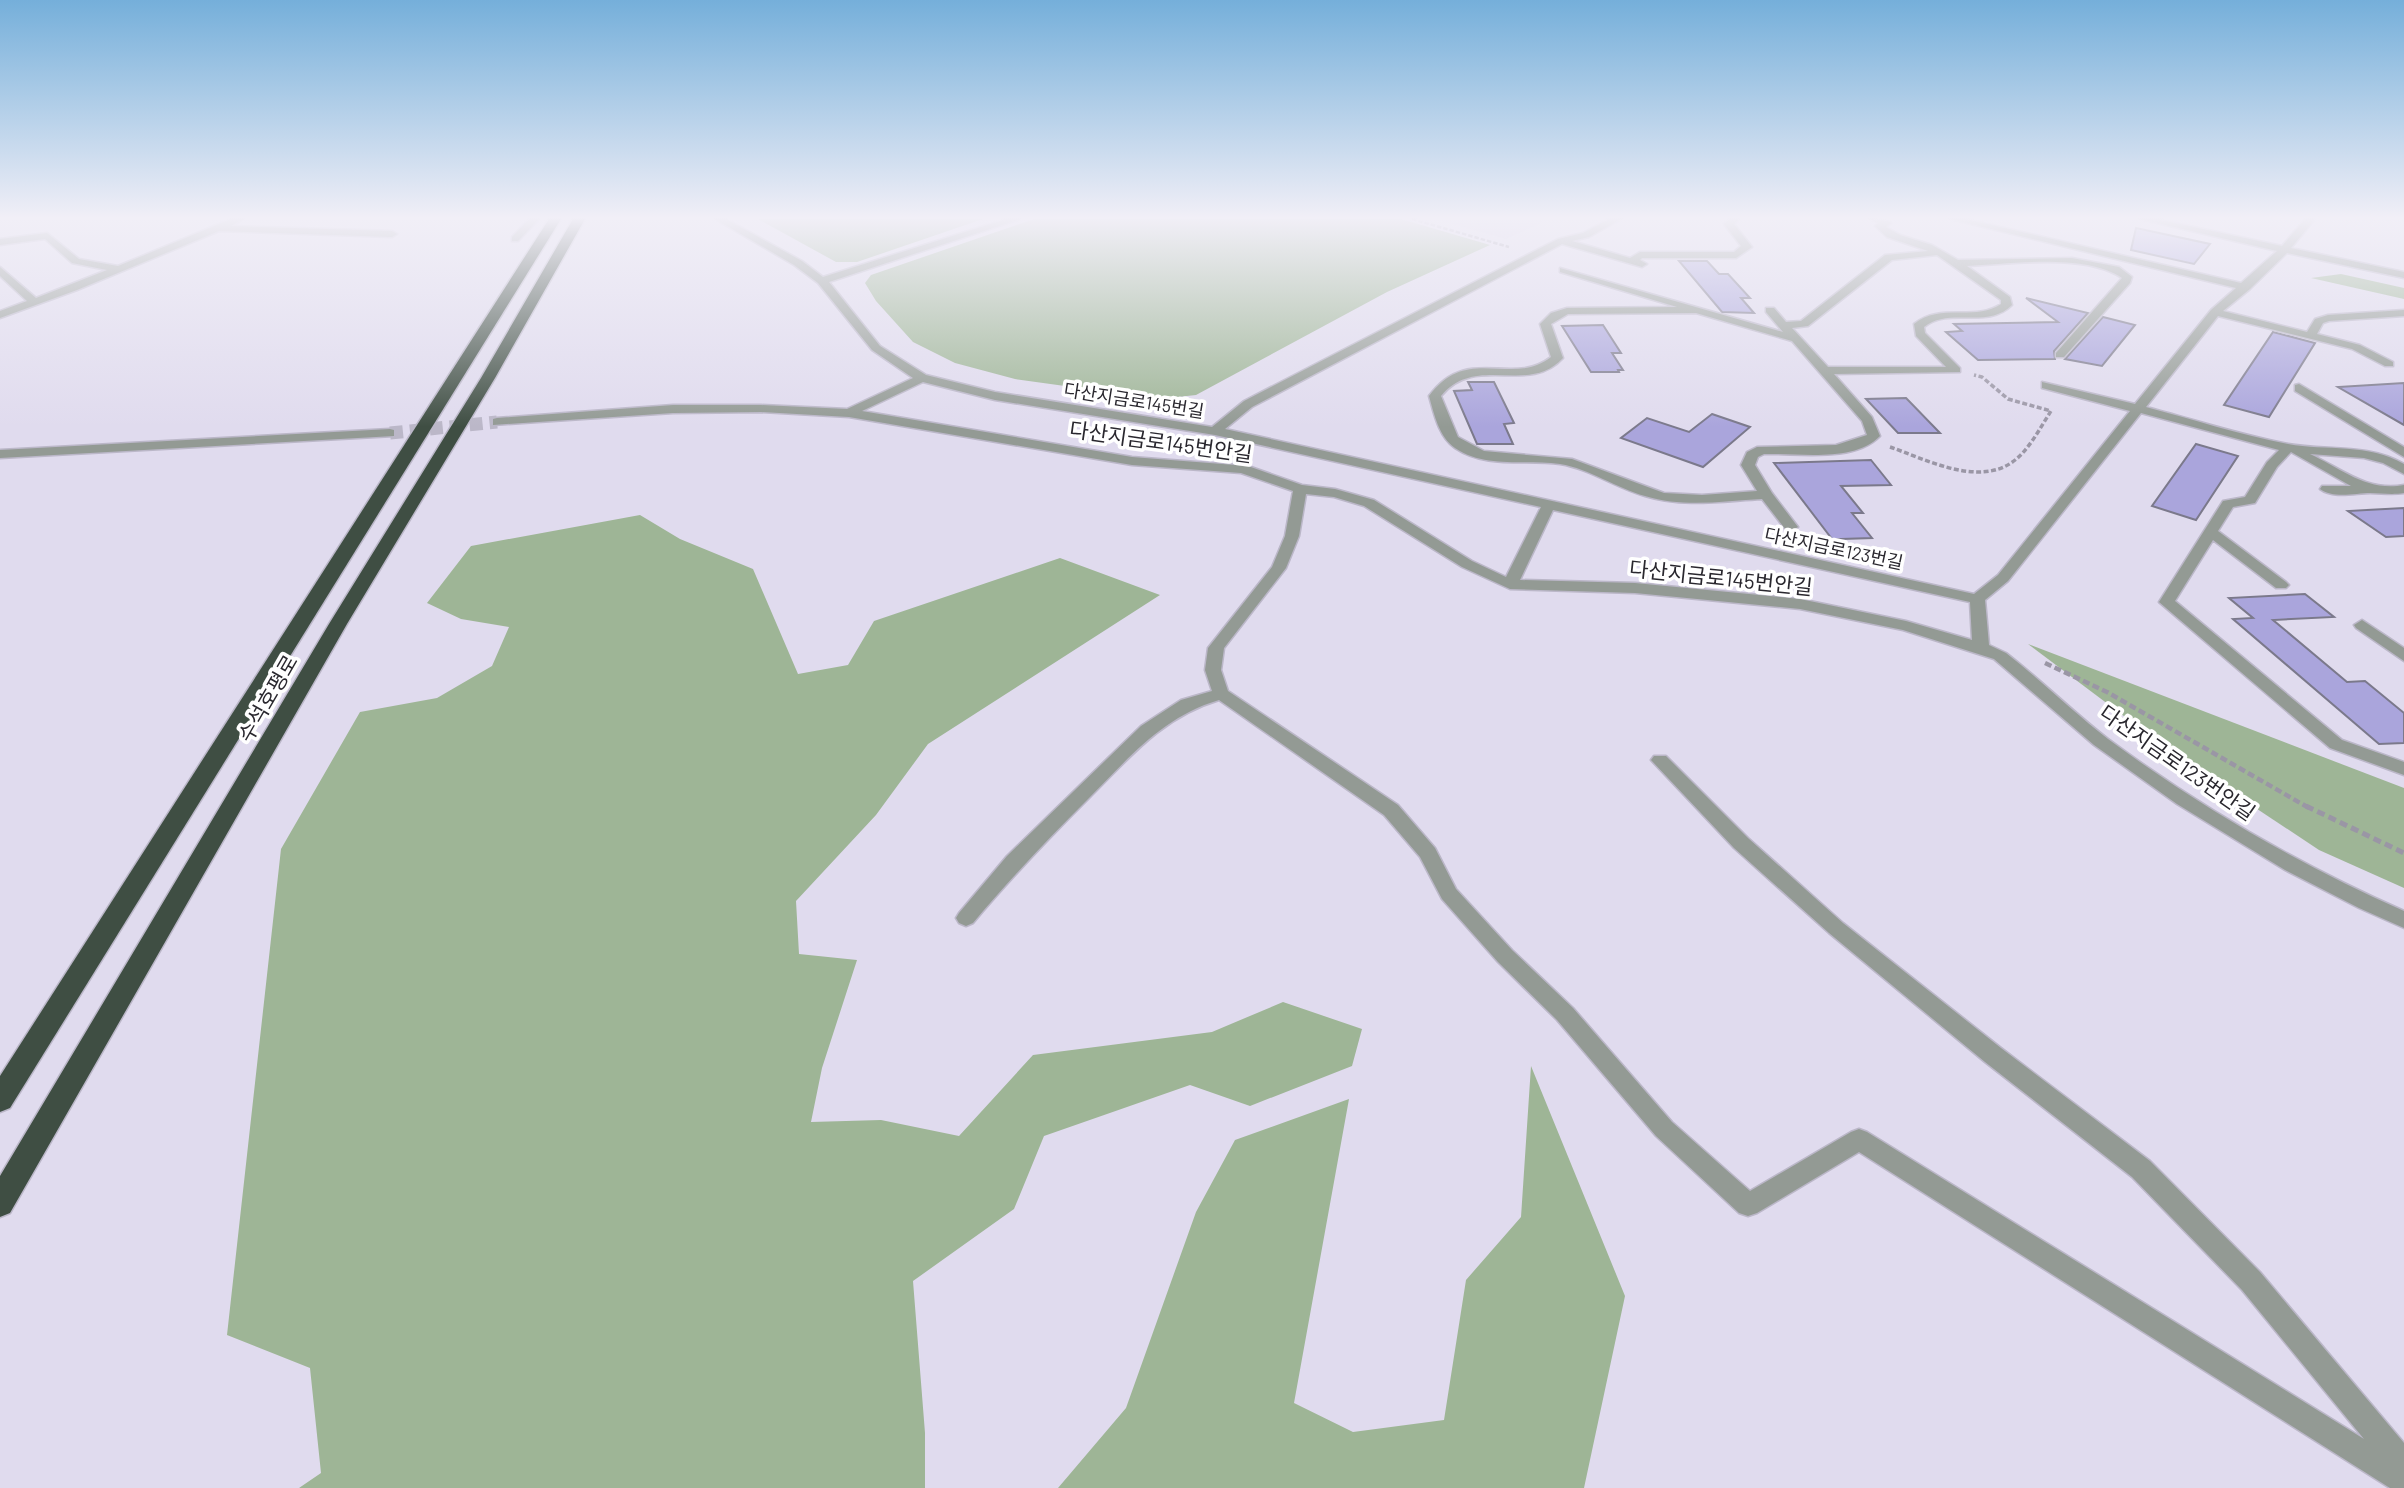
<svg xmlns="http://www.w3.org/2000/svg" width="2404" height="1488" viewBox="0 0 2404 1488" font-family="Barlow,'Noto Sans KR',sans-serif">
  <rect width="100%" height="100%" fill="#e0dbee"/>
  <polygon fill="#d7cfe9" points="1435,219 1550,219 1506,239"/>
  <g fill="#9eb596">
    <polygon points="758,219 983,219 857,262 836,262"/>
    <polygon points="1034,219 1401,219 1490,245 1387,292 1196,395 1159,399 1015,379 955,363 913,342 876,301 865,283 871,275"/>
    <polygon points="2341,274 2404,288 2404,299 2311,278"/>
    <polygon points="640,515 680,539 753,569 798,674 848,665 874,621 1060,558 1160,595 928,744 876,815 796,901 799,954 857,960 822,1068 811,1122 881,1120 959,1136 1033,1055 1212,1032 1283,1002 1362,1029 1352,1066 1250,1106 1190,1085 1044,1136 1014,1209 913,1281 925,1433 925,1488 299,1488 321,1473 310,1368 227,1335 281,849 360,712 437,698 492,666 509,627 461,619 427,603 471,546"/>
    <polygon points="2028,644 2404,788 2404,888 2319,850 2173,753"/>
    <polygon points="1531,1066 1625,1296 1584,1488 1058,1488 1126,1408 1196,1212 1235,1140 1349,1099 1294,1403 1353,1432 1444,1420 1466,1280 1521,1217"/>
  </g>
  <g fill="#aaa5dc" stroke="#7b798b" stroke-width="2">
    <polygon points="2136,228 2210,244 2194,264 2131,250"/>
    <polygon points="1679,261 1707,261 1719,274 1728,274 1750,298 1741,298 1754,313 1722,312"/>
    <polygon points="2026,298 2088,313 2054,351 2055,359 1978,360 1946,332 1962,331 1954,324 2058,322"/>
    <polygon points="2103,317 2135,325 2102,366 2065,359"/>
    <polygon points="1603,325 1621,353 1612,353 1623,370 1618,370 1619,372 1591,372 1562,326"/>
    <polygon points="2273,332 2315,343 2269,417 2224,405"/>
    <polygon points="1468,382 1494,382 1514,423 1504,424 1513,444 1477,444 1454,391 1472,390"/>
    <polygon points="2404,383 2404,425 2338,387"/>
    <polygon points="1906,398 1940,433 1898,433 1866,399"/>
    <polygon points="1712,414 1750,427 1703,467 1621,438 1647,418 1689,432"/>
    <polygon points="2196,444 2238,456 2196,520 2152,506"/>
    <polygon points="1871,460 1891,485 1841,486 1863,513 1852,513 1872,538 1841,539 1832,539 1774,463"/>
    <polygon points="2404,508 2404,536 2386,537 2348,511"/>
    <polygon points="2305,594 2334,617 2273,620 2347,682 2365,681 2404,713 2404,743 2379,744 2233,619 2253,618 2229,598"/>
  </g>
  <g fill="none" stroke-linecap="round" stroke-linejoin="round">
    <polyline stroke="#bbb7c8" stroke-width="13" stroke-dasharray="13 7" stroke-linecap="butt" points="390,433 497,422"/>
    <g stroke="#bbb7c8" stroke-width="3">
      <g id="minor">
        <polygon points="231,219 244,219 231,226 392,231 397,234 392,237 219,231 77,290 0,318 0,311 27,301 0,276 0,267 36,298 107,270 72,263 45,239 0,245 0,239 47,233 79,259 118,266"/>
        <polygon points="529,219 539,219 518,241 512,241 512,237"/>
        <path d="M715 219H726L802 261 823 277 1006 219H1020L829 282 880 346 926 375 995 392 1212 427 1244 401 1558 239 1583 233 1609 219H1621L1589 237 1572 241 1630 258 1640 252H1734L1741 246 1724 224 1729 219H1739L1734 224 1752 247 1736 258H1642L1640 260 1647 264 1642 267 1562 244 1252 407 1225 429 1974 594 1998 575 2130 411 2042 388V382L2135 404 2211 310 2236 288 1950 219H1966L2241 283 2277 251 2140 219H2157L2282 246 2305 219H2315L2291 248 2404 272V278L2287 253 2250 289 2223 311 2307 332 2315 319 2328 315 2404 310V316L2329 321 2323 323 2317 334 2360 345 2393 362V366H2385L2352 349 2218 316 2146 407C2192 419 2240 435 2288 444 2326 451 2369 443 2404 464V474L2383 463 2364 458 2310 454C2342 469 2367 492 2404 485V493C2391 495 2382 493 2370 493 2356 493 2333 499 2320 489L2322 486H2351L2291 452 2277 467 2255 503 2233 507 2218 531 2286 582 2289 585 2286 588H2276L2213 540 2175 601 2342 740 2404 762V775L2330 748 2159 602 2223 501 2245 497 2267 462 2279 450 2141 413 2008 581 1985 600 1989 645 2006 653C2041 680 2073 712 2108 739 2200 807 2300 865 2404 911V928L2359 908 2285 870 2177 804 2094 745 1994 659 1903 630 1800 609 1635 593 1510 589 1462 567 1364 506 1334 497 1306 494 1299 536 1286 568 1224 648 1221 670 1228 691 1398 805 1435 848 1456 889 1512 950 1573 1008 1672 1122 1750 1191 1851 1132 1859 1129 1867 1132 2364 1439 2242 1290 2132 1177 1985 1062 1829 933 1734 848 1651 760 1654 756H1666L1748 838 1843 923 2001 1048 2150 1161 2260 1272 2404 1443V1488H2390L1859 1152 1757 1213 1748 1216 1739 1213 1656 1136 1557 1020 1498 962 1442 899 1420 857 1384 815 1219 700C1162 717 1130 757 1089 798 1048 839 1010 879 973 923L966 926 959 923 956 918 959 913 1007 856 1141 726 1181 700 1212 691 1205 670 1208 648 1272 567 1285 536 1293 491 1241 473 1132 465 849 417 761 412 673 413 493 425V419L497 418 673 405H761L847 409 913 378 872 350 818 283 794 265ZM923 382 995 400 1215 435 1541 507 1506 577 1472 561 1374 500 1335 489 1302 485 1248 466 1132 457 862 411ZM1553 510 1970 602 1972 640 1906 621 1800 599 1635 583 1520 580Z"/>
        <path d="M1870 219 1889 221 1891 223 1886 227 1900 235 1932 245 1958 260 2072 258 2119 267 2132 277 2130 283 2064 357H2056V353L2122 278C2085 253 2010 264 1967 266L2010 297 2012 305C1987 330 1950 306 1924 327L1925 333 1960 368V372L1834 374 1872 417 1880 436C1854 463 1799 453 1764 454L1758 457 1755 465 1772 493 1798 527 1791 531 1786 530 1762 499C1723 501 1684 508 1645 496 1616 488 1590 469 1560 464 1525 459 1486 469 1455 448 1439 437 1434 414 1429 396 1468 343 1511 388 1551 357L1540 324 1551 313 1567 308 1677 307 1560 272V268L1783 332 1766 312V308H1774L1786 322 1801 321 1885 255 1928 251 1887 237 1875 226 1878 223ZM1937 255 2001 300V304C1974 322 1941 302 1914 324L1916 336 1946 367H1828L1792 328 1808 326 1892 260ZM1696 313 1792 341 1862 421 1867 435 1836 445 1757 447 1747 452 1741 465 1757 491 1702 495 1664 493 1572 459 1484 451 1458 437 1441 396C1476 353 1528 396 1563 358L1551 324 1568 314Z"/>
        <polygon points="2299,384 2404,447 2404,457 2295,391 2295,385"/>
        <polygon points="390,429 394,430 394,436 0,458 0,450"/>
        <polygon points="2362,620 2404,648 2404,661 2356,628 2354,625"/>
      </g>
    </g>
    <g stroke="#bbb7c8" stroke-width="3">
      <g id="highway">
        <polygon points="549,219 561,219 10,1108 0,1112 0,1076"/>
        <polygon points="573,219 585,219 495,378 347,624 10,1213 0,1217 0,1176 329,624 481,378"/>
      </g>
    </g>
    <polyline stroke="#9a96a5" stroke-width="2.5" stroke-dasharray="4.5 2" stroke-linecap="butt" points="1412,219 1509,247"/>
    <path stroke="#9a96a5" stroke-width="3.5" stroke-dasharray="5 2.5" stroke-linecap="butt" d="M1890 447C1925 459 1976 486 2011 463 2028 452 2040 428 2051 411L2008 399 1982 377 1974 375"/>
    <polyline stroke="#9a96a5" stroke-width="4.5" stroke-dasharray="7 3.5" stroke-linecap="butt" points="2045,663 2107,692 2309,808"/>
    <polyline stroke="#9a96a5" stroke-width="5" stroke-dasharray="8 4.5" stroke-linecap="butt" points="2306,806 2404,853"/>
    <use href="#minor" fill="#939a94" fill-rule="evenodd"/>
    <use href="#highway" fill="#3f4e43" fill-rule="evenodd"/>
  </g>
  <linearGradient id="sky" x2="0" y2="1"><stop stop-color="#75afda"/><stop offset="0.51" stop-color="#f1eff7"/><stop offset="1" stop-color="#f1eff7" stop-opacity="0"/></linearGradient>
  <rect width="2404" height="427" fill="url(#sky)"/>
  <g text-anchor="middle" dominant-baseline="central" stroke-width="7" stroke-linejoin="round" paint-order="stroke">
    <g font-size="18" fill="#29272e" stroke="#fff">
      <text transform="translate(1134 400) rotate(9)">다산지금로145번길</text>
      <text transform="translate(1834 548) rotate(12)">다산지금로123번길</text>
    </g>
    <g font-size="21" fill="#29272e" stroke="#fff">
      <text transform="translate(1161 441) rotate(8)">다산지금로145번안길</text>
      <text transform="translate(1721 577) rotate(6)">다산지금로145번안길</text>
      <text transform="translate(267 698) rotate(-60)">수석호평로</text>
      <text transform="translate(2178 762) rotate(35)">다산지금로123번안길</text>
    </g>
  </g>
</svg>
